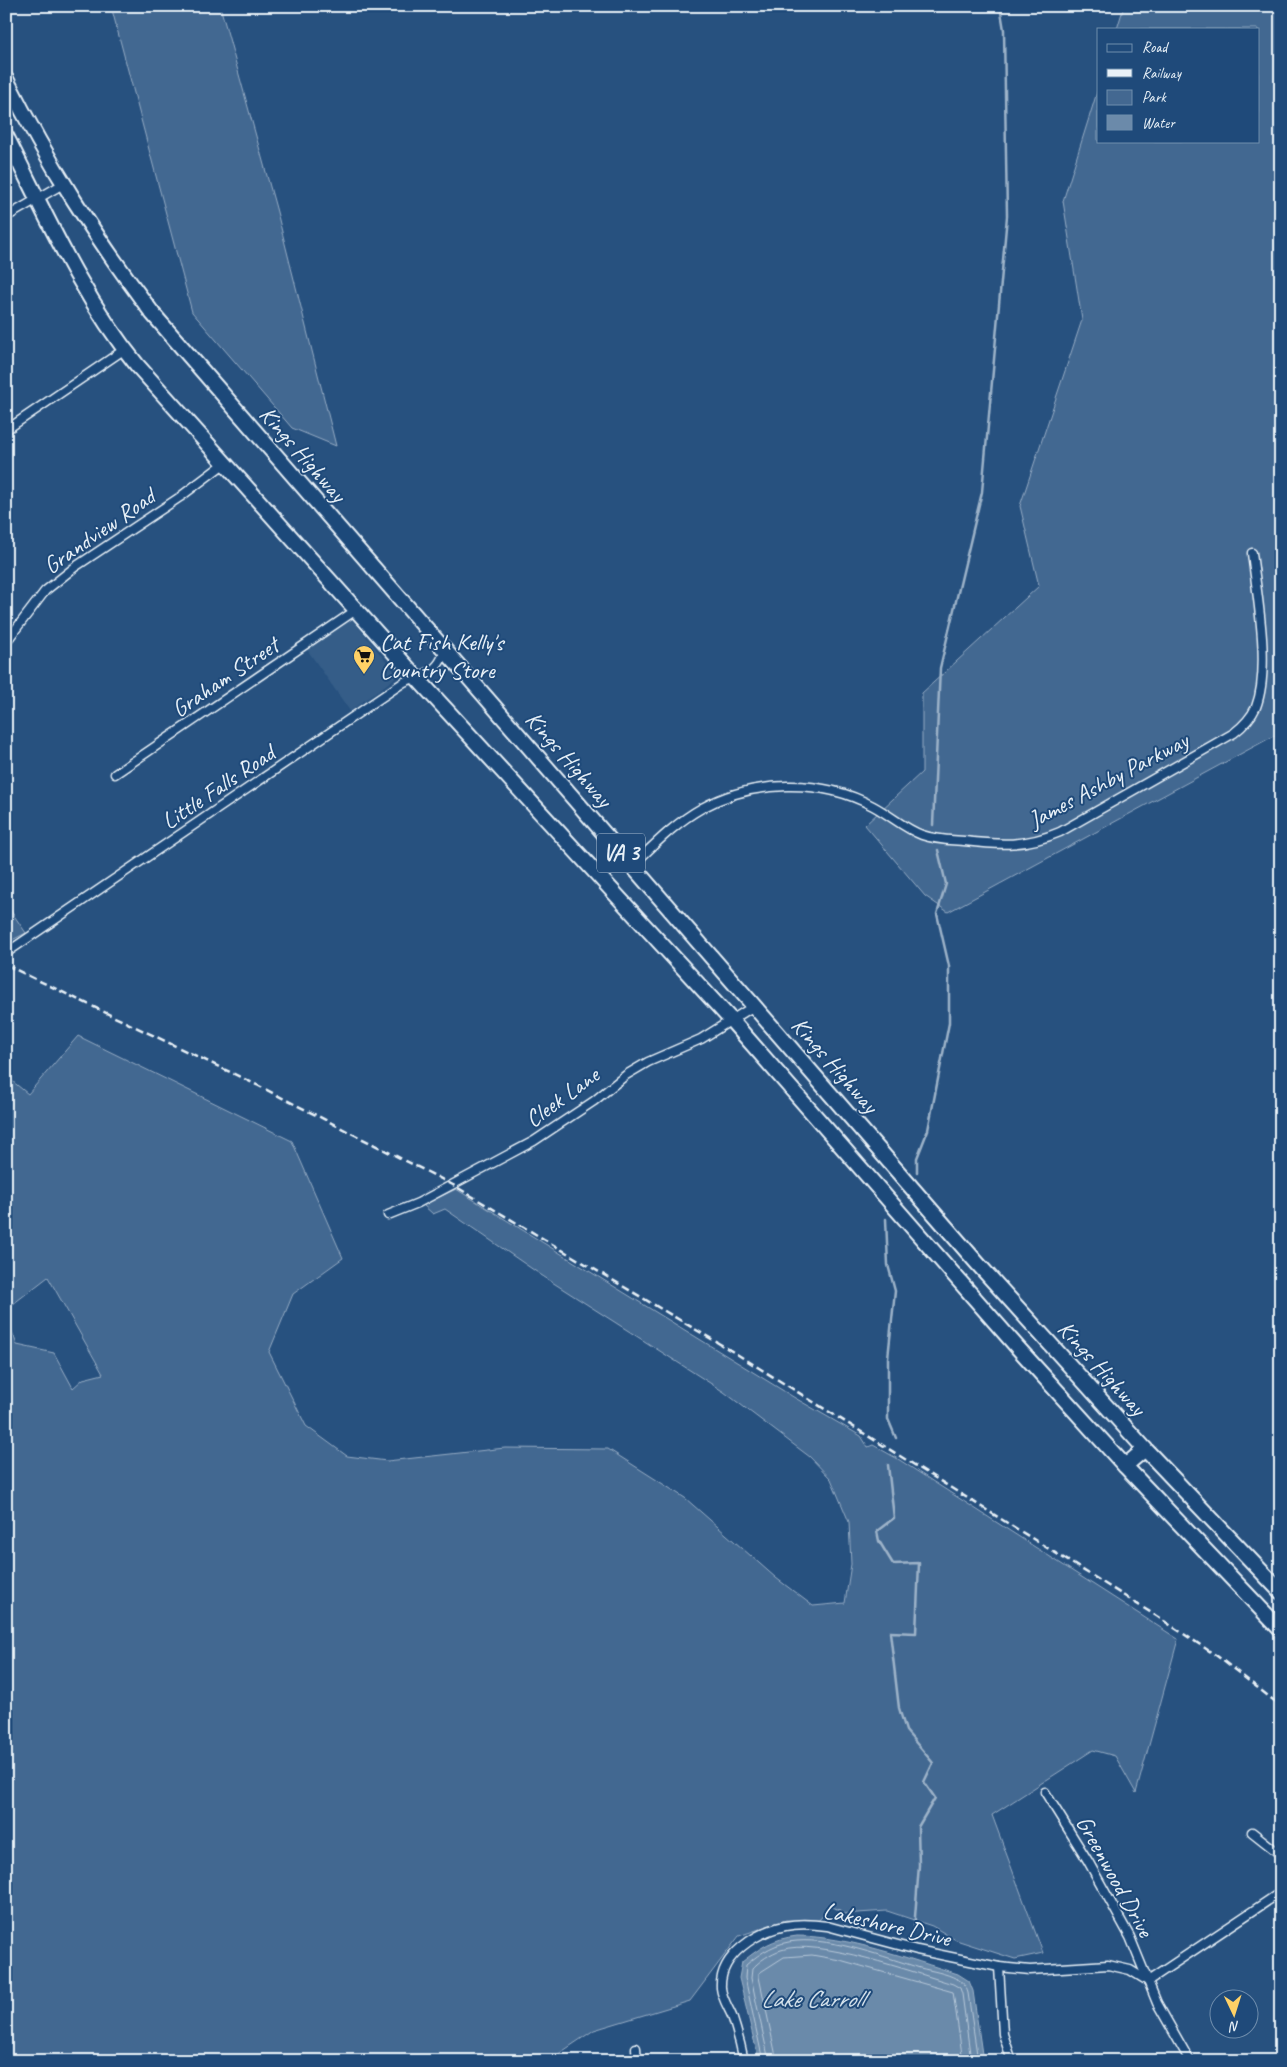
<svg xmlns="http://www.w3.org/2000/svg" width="1287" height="2067" viewBox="0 0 1287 2067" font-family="Caveat,sans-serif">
  <rect width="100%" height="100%" fill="#27517f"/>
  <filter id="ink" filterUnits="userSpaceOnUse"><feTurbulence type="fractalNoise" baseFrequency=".02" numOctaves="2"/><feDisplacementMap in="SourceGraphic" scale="10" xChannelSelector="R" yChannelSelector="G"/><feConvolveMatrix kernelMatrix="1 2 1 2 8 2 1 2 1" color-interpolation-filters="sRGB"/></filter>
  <g filter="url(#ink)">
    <polygon fill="#355d88" points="352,619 398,676 350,711 306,648"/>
    <g fill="#436891" stroke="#96acc4">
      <polygon points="111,6 220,6 277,212 336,446 292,428 192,312"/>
      <polygon points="1124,6 1281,6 1281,732 948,912 925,896 865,825 922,772 922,693 1039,586 1020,506 1082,320 1063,201 1098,89 1098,141 1258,141 1258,29 1117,29"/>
      <polygon points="6,904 26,933 6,943"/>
      <polygon points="78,1036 292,1141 343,1258 293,1294 269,1352 306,1426 347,1456 387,1461 505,1448 608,1449 685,1498 776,1578 813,1606 845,1603 851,1564 849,1522 831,1479 810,1457 724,1392 541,1275 445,1209 433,1214 423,1205 456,1189 795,1398 861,1436 868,1447 873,1445 898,1459 1178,1639 1136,1793 1115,1756 1093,1750 992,1815 1043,1953 1015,1959 956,1940 932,1926 887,1911 843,1914 840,1910 831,1907 817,1922 786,1920 739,1936 690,2001 594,2030 548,2061 6,2061 6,1315 17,1345 54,1353 73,1388 83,1379 103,1374 48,1277 13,1304 6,1294 6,1076 28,1094"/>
    </g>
    <path fill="#6b8aaa" stroke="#9db3c9" d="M797 1936C847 1936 910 1959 958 1974L969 1981 973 1991 983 2061H759L739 1978 742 1962C761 1947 772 1939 797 1936Z"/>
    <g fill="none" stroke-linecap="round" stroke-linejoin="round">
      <g stroke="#b6c8d9" stroke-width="1">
        <path d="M763 2061 745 1978 746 1965C761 1952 777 1942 797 1941 833 1938 885 1957 920 1968 932 1971 946 1973 957 1979 963 1982 966 1986 968 1993L978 2061"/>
        <path d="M769 2061 751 1978 752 1969C759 1961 771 1953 781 1950 816 1937 915 1973 953 1984L960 1988 962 1994 971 2061"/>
        <polyline points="777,2061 759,1977 759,1973 784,1957 812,1955 840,1960 953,1992 963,2061"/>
      </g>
      <g stroke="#9db3c9" stroke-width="2.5">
        <polyline points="933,825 940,668 982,492 1007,216 1004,30 1000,6"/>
        <polyline points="917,1172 917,1158 928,1130 949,1023 949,966 937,914 946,884 938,850"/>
        <polyline points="886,1219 888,1265 895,1291 888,1358 888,1419 896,1438"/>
        <polyline points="888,1465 894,1518 877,1531 879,1541 893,1564 919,1563 916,1633 890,1632 899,1708 906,1731 933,1763 924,1782 935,1798 918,1827 919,1865 914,1930"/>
      </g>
      <g stroke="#e8f1f8" stroke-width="11">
        <g id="minor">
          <polyline points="6,217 63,184"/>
          <polyline points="6,430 125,349"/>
          <polyline points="6,642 45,591 75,567 180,497 225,463"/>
          <polyline points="115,774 356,610"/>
          <path d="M632 866C654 845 675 823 702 808 753 780 821 778 873 806 890 815 905 829 922 835 936 840 950 840 964 841 1000 845 1025 847 1060 832L1234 733C1243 726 1251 718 1256 707 1271 668 1257 595 1252 553"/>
          <path d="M6 953 404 682C425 673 436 675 445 651"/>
          <polyline points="388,1215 418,1203 534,1141 594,1101 626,1075 648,1062 701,1039 754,1006"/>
          <polyline points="1045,1792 1088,1861 1130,1937 1157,2003 1190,2061"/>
          <polyline points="1252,1832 1281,1855"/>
          <polyline points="999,1967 1003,2034 1012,2061"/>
          <polyline points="1148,1981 1281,1892"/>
          <polyline points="636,2048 637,2061"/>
          <path d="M744 2061C741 2046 737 2031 732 2016 728 2007 722 1998 721 1988 719 1955 757 1932 785 1926 799 1923 813 1924 827 1926L917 1950 999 1967 1030 1970 1108 1965 1130 1970 1148 1981"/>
        </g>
      </g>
      <g stroke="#e8f1f8" stroke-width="18">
        <g id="trunk">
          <path d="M6 79C49 165 95 237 153 314L978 1264 1145 1449 1281 1592"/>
          <path d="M6 136C46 215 81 296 137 365L417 678 732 1021 1018 1348 1125 1466 1281 1630"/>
          <polyline points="1125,1466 1145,1449"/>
        </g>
      </g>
      <use href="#minor" stroke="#1f4a7a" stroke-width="8"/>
      <use href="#trunk" stroke="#1f4a7a" stroke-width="14"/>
      <polyline stroke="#e8f1f8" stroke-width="2.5" stroke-dasharray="8 4" stroke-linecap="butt" points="6,965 257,1085 453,1185 735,1353 1158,1617 1217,1656 1281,1706"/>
    </g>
  </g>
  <defs>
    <g id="supermarket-pin" transform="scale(1.125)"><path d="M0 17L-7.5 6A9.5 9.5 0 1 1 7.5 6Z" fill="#ffd166" stroke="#1f4a7a"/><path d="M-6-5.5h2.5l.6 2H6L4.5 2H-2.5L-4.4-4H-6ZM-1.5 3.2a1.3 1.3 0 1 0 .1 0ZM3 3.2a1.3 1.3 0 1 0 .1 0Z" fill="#111"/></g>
  </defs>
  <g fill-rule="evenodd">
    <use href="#supermarket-pin" x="364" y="656"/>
  </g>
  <g text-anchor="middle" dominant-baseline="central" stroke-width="4" stroke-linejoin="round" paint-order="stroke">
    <rect fill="#1f4a7a" stroke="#acbfd2" stroke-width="1" x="597" y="833.5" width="48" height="39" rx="4"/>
    <g font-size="22" font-weight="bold" fill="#e8f1f8">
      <text x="621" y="853">VA 3</text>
    </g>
    <g font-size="24" fill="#e8f1f8" stroke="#1f4a7a">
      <text transform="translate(303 454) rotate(49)">Kings Highway</text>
      <text transform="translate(99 531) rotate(-35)">Grandview Road</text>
      <text transform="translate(225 677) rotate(-34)">Graham Street</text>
      <text transform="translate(569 759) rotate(49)">Kings Highway</text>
      <text transform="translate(1108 780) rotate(-28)">James Ashby Parkway</text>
      <text transform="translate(218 787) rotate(-34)">Little Falls Road</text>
      <text transform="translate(835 1065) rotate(49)">Kings Highway</text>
      <text transform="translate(562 1097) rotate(-36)">Cleek Lane</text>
      <text transform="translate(1102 1368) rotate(48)">Kings Highway</text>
      <text transform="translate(1115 1876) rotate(61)">Greenwood Drive</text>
      <text transform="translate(887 1924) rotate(13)">Lakeshore Drive</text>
    </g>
    <g font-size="24" fill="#e8f1f8" stroke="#1f4a7a" text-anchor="start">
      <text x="380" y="642">Cat Fish Kelly's<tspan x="380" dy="28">Country Store</tspan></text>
    </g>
    <g font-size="25" font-style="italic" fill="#d5e2ec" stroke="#1f4a7a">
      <text x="812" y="1999">Lake Carroll</text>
    </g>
  </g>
  <rect width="1287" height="2067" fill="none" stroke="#1f4a7a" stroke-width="25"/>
  <rect x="12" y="12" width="1262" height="2042" fill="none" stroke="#e8f1f8" stroke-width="2" filter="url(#ink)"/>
  <rect x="1097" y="28" width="162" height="115" fill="#1f4a7a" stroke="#6f8dac"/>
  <rect x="1107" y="44" width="25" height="8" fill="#1f4a7a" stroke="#6f8dac"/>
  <text x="1142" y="52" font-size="15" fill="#e8f1f8">Road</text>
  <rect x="1107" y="69" width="25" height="8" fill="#e8f1f8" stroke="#6f8dac"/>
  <text x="1142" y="78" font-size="15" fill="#e8f1f8">Railway</text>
  <rect x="1107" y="90" width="25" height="15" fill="#436891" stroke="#6f8dac"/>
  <text x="1142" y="102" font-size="15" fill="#e8f1f8">Park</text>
  <rect x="1107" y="115" width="25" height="15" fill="#6b8aaa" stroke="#6f8dac"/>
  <text x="1142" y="128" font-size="15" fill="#e8f1f8">Water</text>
  <g transform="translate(1234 2014) rotate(176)"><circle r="24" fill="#1f4a7a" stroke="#6f8dac"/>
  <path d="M0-4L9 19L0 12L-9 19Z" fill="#ffd166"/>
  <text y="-8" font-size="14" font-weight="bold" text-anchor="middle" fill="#e8f1f8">N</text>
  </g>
</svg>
